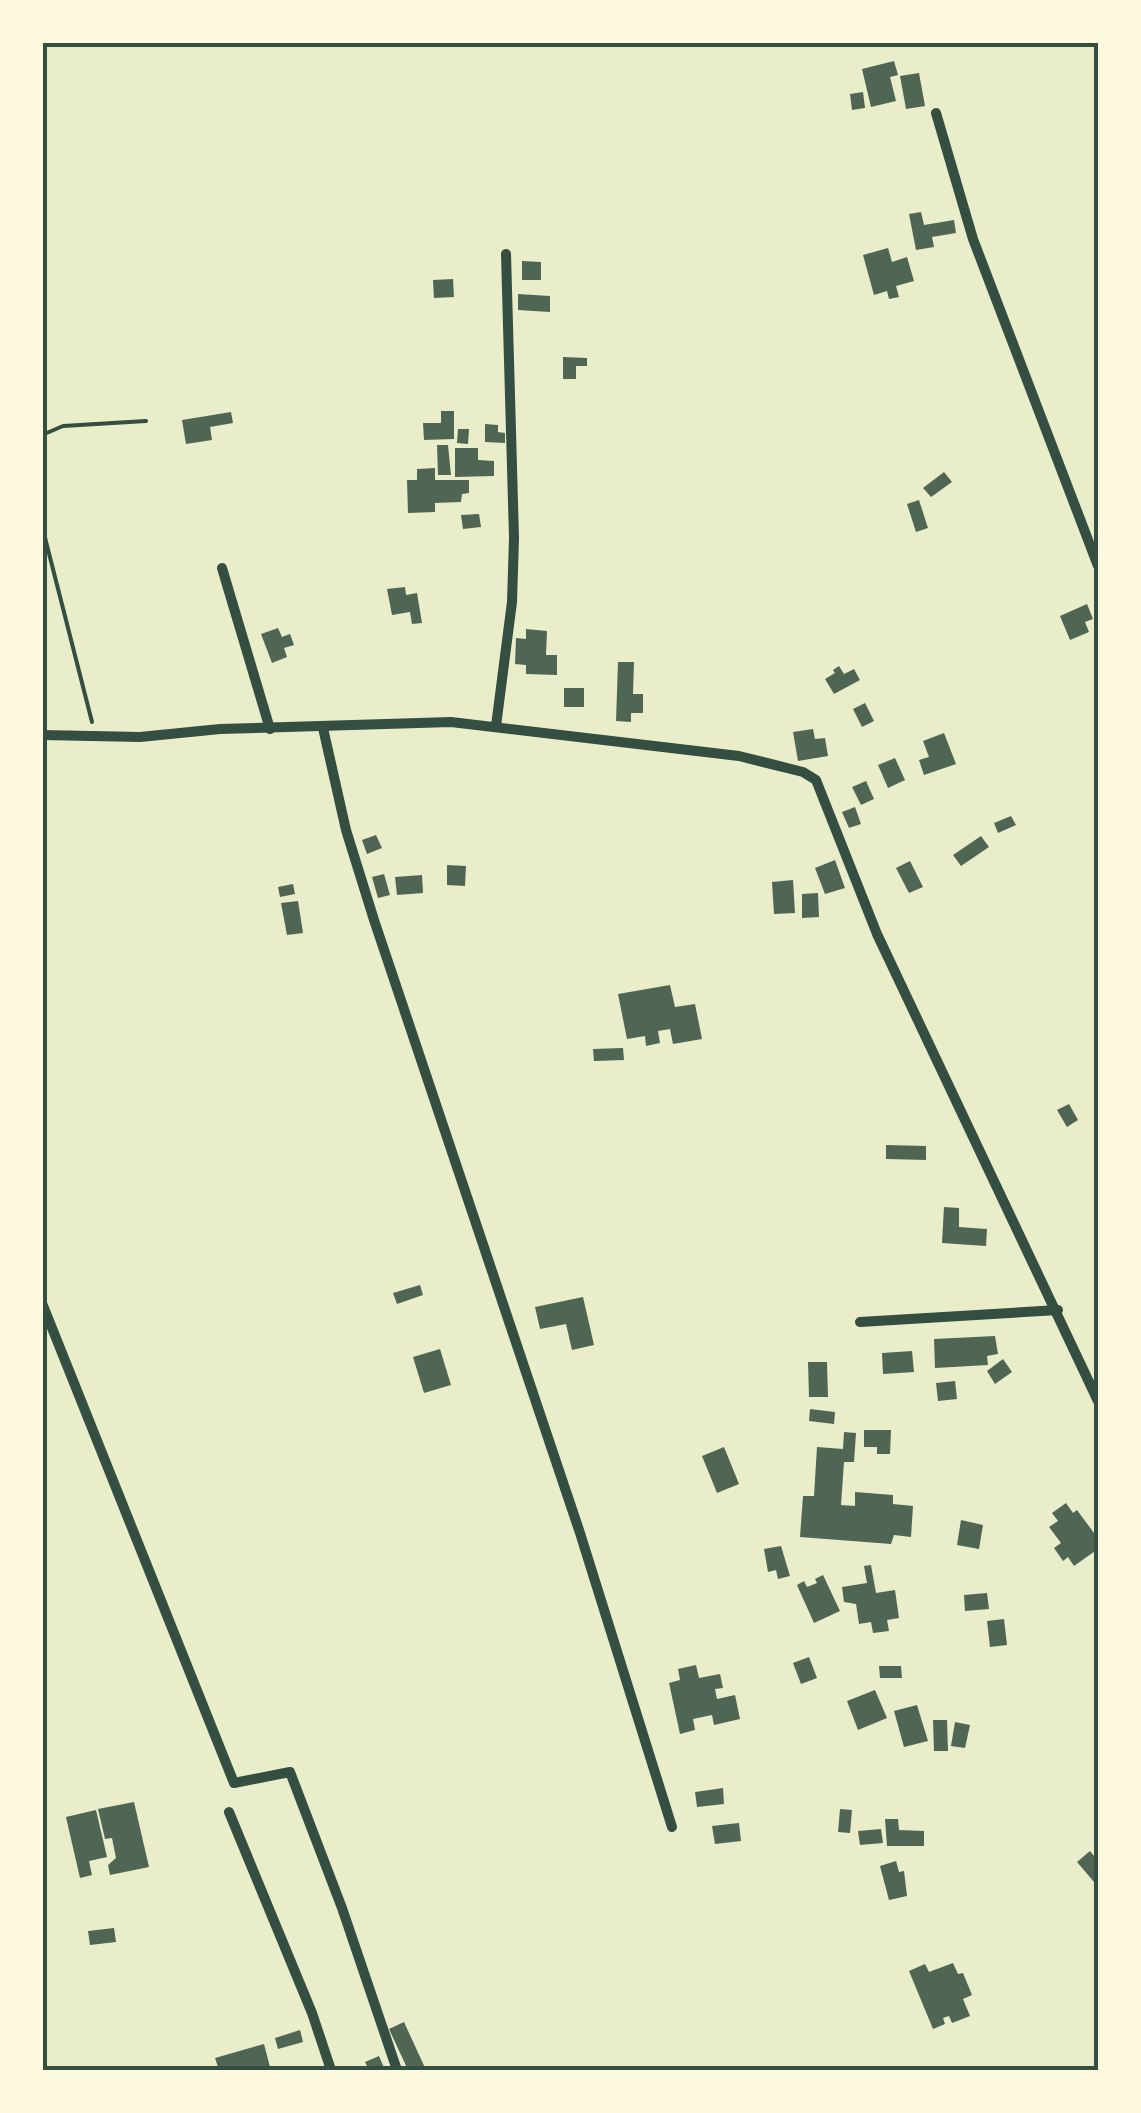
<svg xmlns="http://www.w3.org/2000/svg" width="1141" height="2113" viewBox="0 0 1141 2113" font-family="'Source Sans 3',sans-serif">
  <rect width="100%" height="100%" fill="#e9edc9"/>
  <g fill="#4f6655">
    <polygon points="894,61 898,75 890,77 896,101 871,107 862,69"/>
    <polygon points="919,73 925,106 906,109 900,76"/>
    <polygon points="863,92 865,108 852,110 850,94"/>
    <polygon points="921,212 924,225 954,220 956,233 932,237 934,247 916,250 909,214"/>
    <polygon points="888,248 892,262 907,257 914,281 896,286 899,297 889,299 887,291 874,295 863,255"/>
    <polygon points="522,261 541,262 541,280 522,280"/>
    <polygon points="453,279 454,297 434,298 433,280"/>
    <polygon points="518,294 550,296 550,312 518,310"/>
    <polygon points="563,357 587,358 587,366 576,366 576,379 563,379"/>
    <polygon points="441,411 454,411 454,439 424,440 423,423 441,423"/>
    <polygon points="231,412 233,423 210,427 212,440 186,444 182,420"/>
    <polygon points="485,424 498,425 498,432 505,433 505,443 485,442"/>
    <polygon points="458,429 469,429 468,444 457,443"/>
    <polygon points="437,445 448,445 451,475 438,475"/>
    <polygon points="455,448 478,448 478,460 494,461 494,476 455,477"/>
    <polygon points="435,468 435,480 469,480 469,493 462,494 461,502 435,503 435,512 408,513 407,480 417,480 417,469"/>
    <polygon points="944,472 952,482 931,497 923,488"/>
    <polygon points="919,500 928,528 916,532 907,504"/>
    <polygon points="479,514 481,527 463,529 461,515"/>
    <polygon points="405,587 406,595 417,593 422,623 412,624 410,612 392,615 387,589"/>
    <polygon points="1087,604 1093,619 1085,622 1089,632 1070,640 1060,616"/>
    <polygon points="278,628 282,637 290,634 294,645 284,648 287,657 272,663 261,634"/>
    <polygon points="526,629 547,631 546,655 557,655 557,675 526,674 526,665 515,664 516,638 526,639"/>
    <polygon points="618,662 634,662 633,694 643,694 643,713 631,713 631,722 616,721"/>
    <polygon points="839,666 844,674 854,669 860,680 834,694 825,679 835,673 833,670"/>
    <rect x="564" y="688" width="20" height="19"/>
    <polygon points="865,703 874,721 862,727 853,709"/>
    <polygon points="813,729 815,739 825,738 828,756 798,761 793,732"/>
    <polygon points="944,733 956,764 924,775 919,760 929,757 923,741"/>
    <polygon points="895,758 905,780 888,788 878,765"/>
    <polygon points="866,781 874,799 861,805 852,787"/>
    <polygon points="855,807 861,824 849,828 842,812"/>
    <polygon points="1011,816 1016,825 998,833 994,823"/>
    <polygon points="376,835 382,848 367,854 362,840"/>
    <polygon points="981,836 989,847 961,866 953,855"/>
    <polygon points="835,860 845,888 825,894 815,868"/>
    <polygon points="910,861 923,887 909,893 896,868"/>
    <polygon points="447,865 466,866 465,886 447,885"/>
    <polygon points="384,874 390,895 378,898 372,877"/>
    <polygon points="422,875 423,893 397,895 395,877"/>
    <polygon points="793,880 795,913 774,914 772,882"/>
    <polygon points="293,884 295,894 280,897 278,887"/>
    <polygon points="818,893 819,917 802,918 802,894"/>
    <polygon points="298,901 303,933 287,935 281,903"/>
    <polygon points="670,985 675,1007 695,1004 702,1039 673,1044 670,1029 658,1031 660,1043 646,1046 645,1036 627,1039 618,994"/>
    <polygon points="623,1048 624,1060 594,1061 593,1049"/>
    <polygon points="1069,1104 1078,1120 1067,1127 1057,1110"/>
    <polygon points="886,1145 926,1146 926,1160 886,1159"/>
    <polygon points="944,1207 959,1208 959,1227 987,1229 986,1246 942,1243"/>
    <polygon points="420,1285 423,1295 397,1304 393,1293"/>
    <polygon points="583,1297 594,1345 572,1350 566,1324 540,1329 535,1307"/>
    <polygon points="995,1336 998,1354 987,1356 988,1365 935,1368 934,1339"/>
    <polygon points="440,1349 451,1385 424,1393 413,1357"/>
    <polygon points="912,1351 914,1372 883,1374 882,1353"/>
    <polygon points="1003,1359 1012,1372 995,1384 987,1371"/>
    <polygon points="808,1362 827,1362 828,1397 809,1397"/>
    <polygon points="955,1381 957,1399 938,1401 936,1383"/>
    <polygon points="810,1409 835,1412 834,1424 809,1421"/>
    <polygon points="864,1430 891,1430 890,1454 877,1454 877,1447 864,1447"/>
    <polygon points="844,1432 856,1433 854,1462 844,1462 841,1505 855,1506 855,1492 893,1495 893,1504 913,1506 911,1537 894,1535 891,1544 800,1537 803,1496 814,1496 817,1447 843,1449"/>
    <polygon points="724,1447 739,1484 717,1493 702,1456"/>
    <polygon points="1066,1503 1073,1513 1077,1510 1094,1533 1098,1530 1098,1549 1074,1566 1068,1557 1063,1561 1054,1548 1061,1543 1049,1527 1058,1521 1052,1513"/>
    <polygon points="961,1520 983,1525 979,1549 957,1545"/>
    <polygon points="781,1546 790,1576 778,1579 776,1570 768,1572 764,1549"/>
    <polygon points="871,1565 876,1593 895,1590 899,1618 887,1620 889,1631 873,1633 871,1622 859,1624 856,1604 844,1602 842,1587 867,1583 864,1566"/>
    <polygon points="823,1575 840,1611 814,1623 797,1585 804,1581 807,1587 817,1583 815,1579"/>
    <polygon points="987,1593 989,1609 965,1611 964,1595"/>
    <polygon points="1004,1619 1007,1645 990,1647 987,1621"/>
    <polygon points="809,1657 817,1678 801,1684 793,1663"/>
    <polygon points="696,1665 699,1678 720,1674 723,1688 715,1689 717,1699 735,1695 740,1719 714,1725 712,1715 693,1719 695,1730 680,1734 669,1683 680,1680 678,1669"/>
    <polygon points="879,1666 901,1666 902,1678 880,1678"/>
    <polygon points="875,1690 887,1718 858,1730 847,1701"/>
    <polygon points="917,1705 928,1741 904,1747 894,1711"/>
    <polygon points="933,1720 947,1720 948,1751 934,1751"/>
    <polygon points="955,1722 970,1725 965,1748 951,1746"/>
    <polygon points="723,1788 724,1804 697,1807 695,1792"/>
    <polygon points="134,1802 149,1867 110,1875 108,1865 116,1858 112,1838 105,1839 98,1809"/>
    <polygon points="840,1809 852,1810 850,1833 838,1832"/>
    <polygon points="96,1810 107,1857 89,1861 92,1875 80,1878 66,1817"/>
    <polygon points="885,1819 898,1819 899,1830 924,1831 924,1846 887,1846"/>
    <polygon points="739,1823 741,1841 715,1844 712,1826"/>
    <polygon points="881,1829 883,1843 860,1845 858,1831"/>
    <polygon points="1090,1851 1098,1861 1098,1878 1094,1882 1077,1862"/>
    <polygon points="896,1861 899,1872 904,1871 907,1896 889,1900 880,1866"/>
    <polygon points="114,1928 116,1942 90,1945 88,1931"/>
    <polygon points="953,1963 958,1974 963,1973 972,1995 963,1999 970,2016 952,2023 949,2016 943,2018 945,2024 933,2029 909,1971 925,1964 929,1972"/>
    <polygon points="404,2022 426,2070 408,2070 389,2029"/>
    <polygon points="300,2030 303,2042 278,2049 275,2038"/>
    <polygon points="264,2044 270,2067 258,2070 219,2070 215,2058"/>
    <polygon points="379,2056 385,2070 369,2070 365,2062"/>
  </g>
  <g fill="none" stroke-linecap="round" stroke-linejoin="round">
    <g stroke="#344e41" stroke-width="4">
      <polyline points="42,435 63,426 146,421"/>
      <polyline points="42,526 92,722"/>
    </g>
    <g stroke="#344e41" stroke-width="10">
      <polyline points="936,113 973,239 1098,566"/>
      <polyline points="222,568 270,729"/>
      <polyline points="496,726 512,602 514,538 506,254"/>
      <polyline points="323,728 346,830 374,920 580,1533 672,1827"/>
      <polyline points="42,735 140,737 220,729 451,722 739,756 803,772 816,780 877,934 1098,1401"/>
      <polyline points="42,1303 234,1783 290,1772 342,1908 397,2070"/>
      <polyline points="860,1322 1058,1310"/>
      <polyline points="229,1812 312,2013 331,2070"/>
    </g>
  </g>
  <rect width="1141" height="2113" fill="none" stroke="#fefae0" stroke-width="90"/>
  <rect x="45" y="45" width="1051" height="2023" fill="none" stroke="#344e41" stroke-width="4"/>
</svg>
